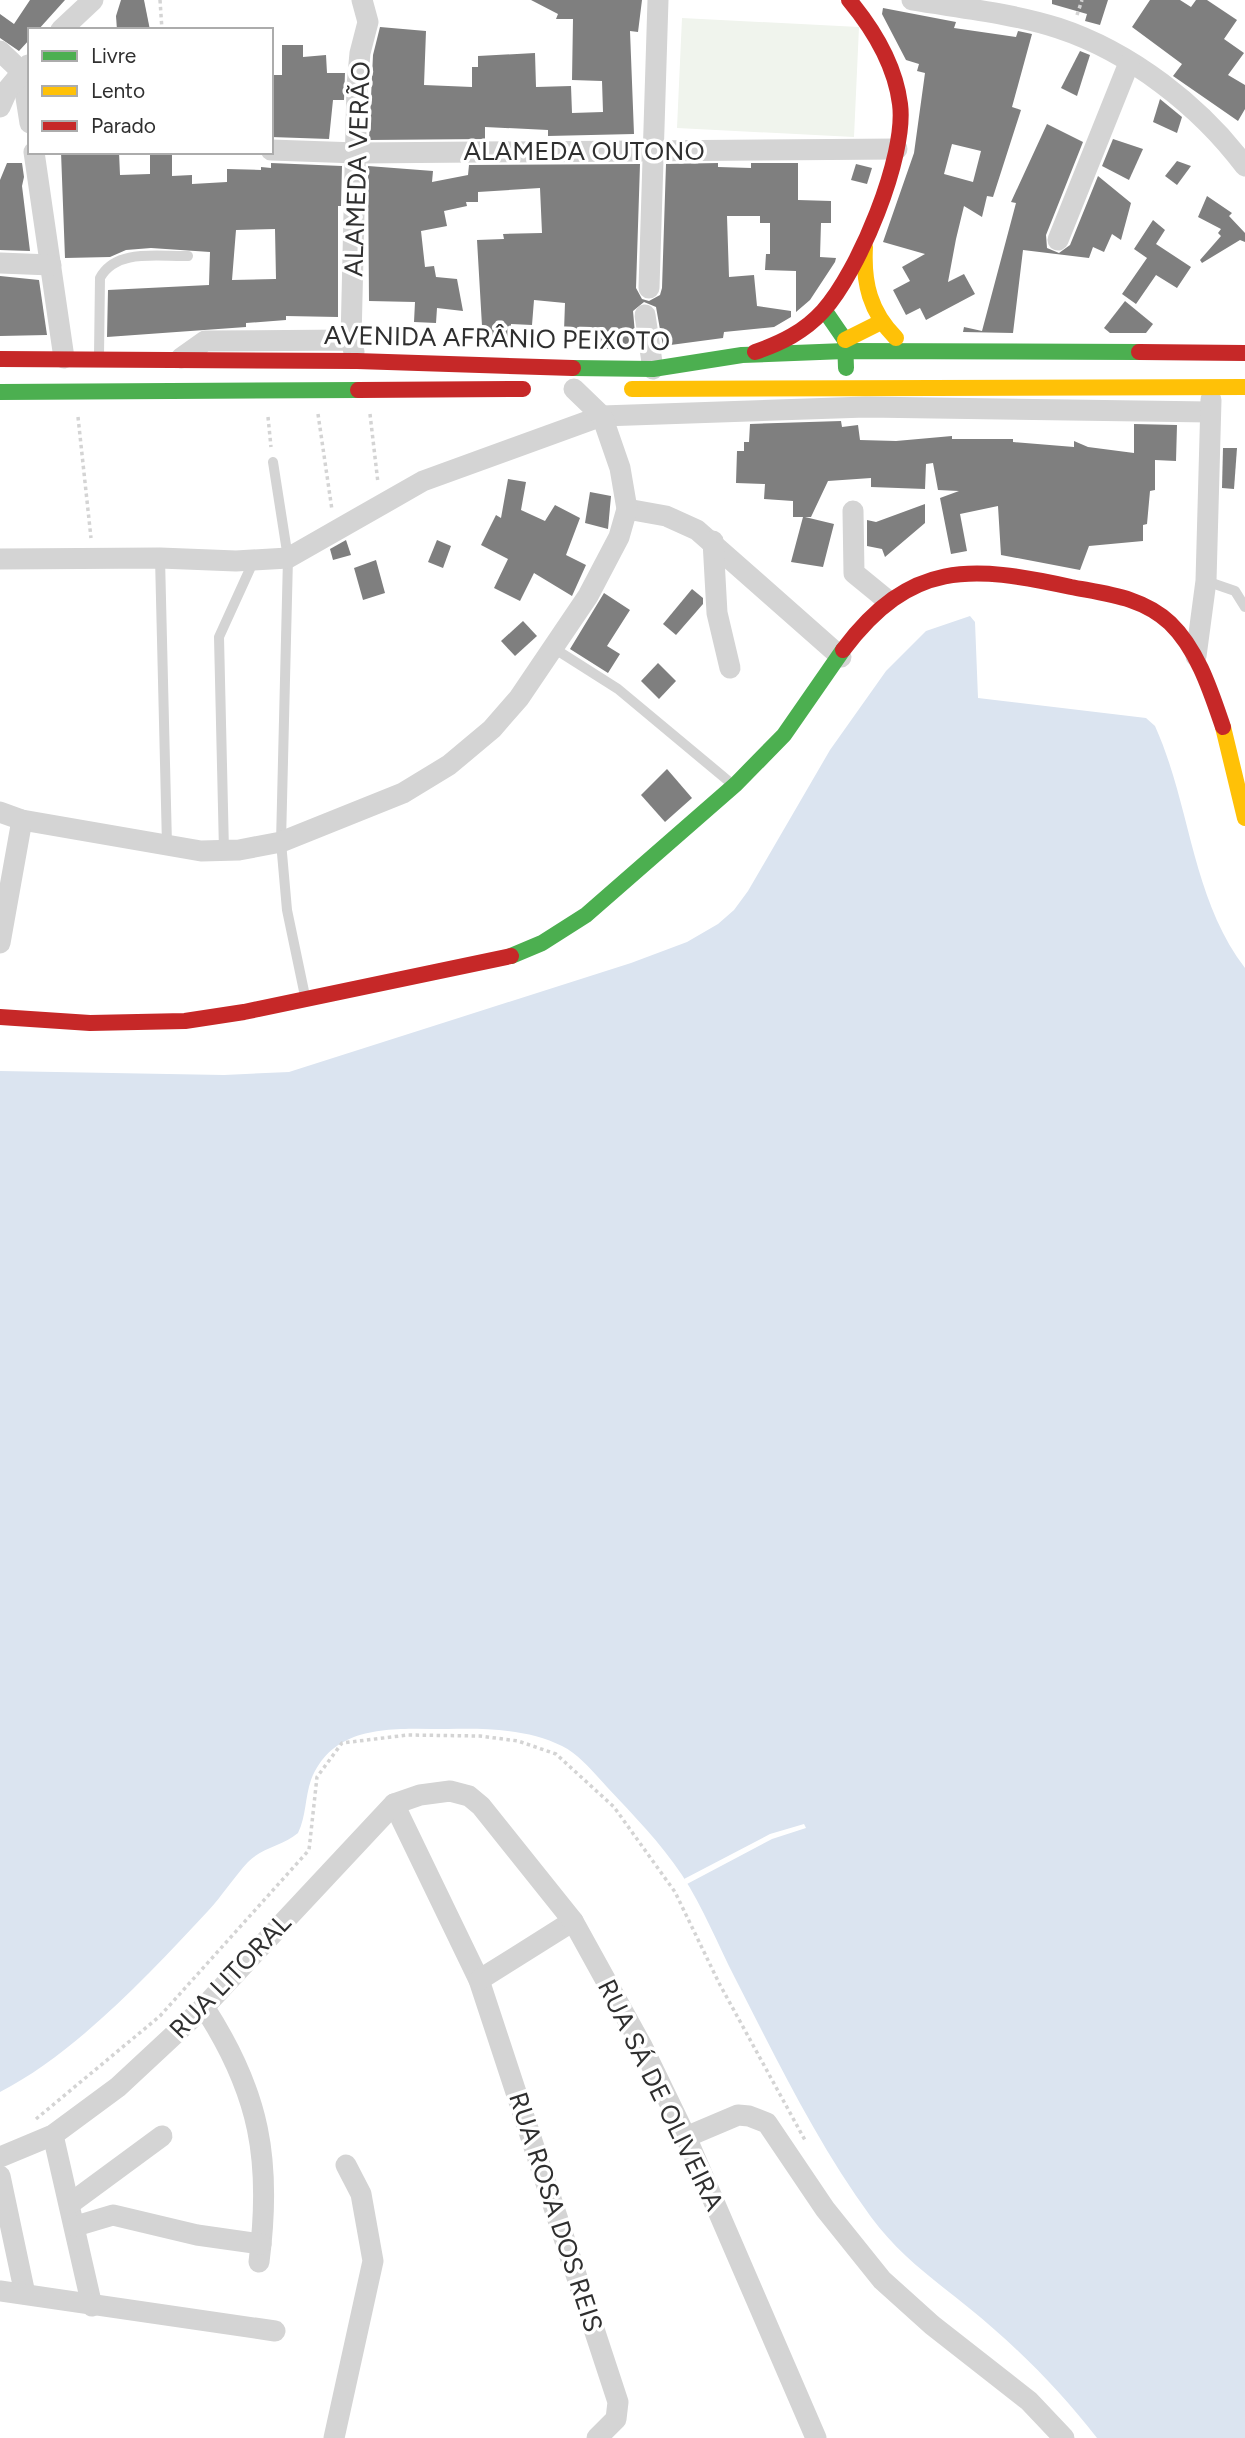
<svg xmlns="http://www.w3.org/2000/svg" width="1245" height="2438" viewBox="0 0 1245 2438" font-family="Figtree,sans-serif">
  <rect width="100%" height="100%" fill="#fff"/>
  <polygon fill="#f0f4ed" points="682,18 859,27 854,137 677,128"/>
  <path fill="#dbe4f0" d="M970 616 975 622 978 698 1146 718 1155 726C1191 806 1191 897 1245 968V2438H1097C1060 2390 1016 2346 969 2308 933 2279 899 2255 871 2217 817 2143 777 2060 735 1978 718 1945 703 1907 682 1875 660 1842 634 1816 607 1787 594 1773 580 1755 562 1746 529 1729 485 1728 448 1729 396 1729 334 1722 311 1780 305 1797 306 1817 298 1833 283 1846 263 1847 248 1862 234 1877 222 1896 208 1911 149 1974 76 2053 0 2092V1071L224 1075 289 1072 631 963 687 942 718 924 734 910 748 891 830 750 886 671 926 631Z"/>
  <polygon fill="#fff" points="804,1824 806,1828 772,1839 687,1884 684,1879 770,1834"/>
  <g fill="#7f7f7f" fill-rule="evenodd">
    <polygon points="30,0 65,0 38,30 30,30 30,39 19,51 0,38 0,14 14,24"/>
    <polygon points="121,0 144,0 150,30 117,30 116,16"/>
    <polygon points="531,0 642,0 638,32 630,31 634,134 548,136 548,130 485,127 485,139 369,140 373,55 380,27 426,31 424,85 472,87 472,67 478,67 478,56 535,53 536,87 571,86 572,113 603,112 602,81 572,80 573,19 556,19 558,14"/>
    <polygon points="1052,0 1108,0 1100,25 1085,21 1087,14 1052,4"/>
    <polygon points="1150,0 1180,0 1191,7 1196,0 1207,0 1237,20 1224,39 1244,53 1228,75 1245,85 1245,109 1238,121 1173,76 1182,64 1132,27"/>
    <path d="M883 8 956 22 954 28 1016 37 1018 31 1032 34 1012 107 1021 110 993 197 987 196 982 217 964 206 956 239 948 282 964 274 975 294 926 320 920 308 906 315 893 290 910 281 902 267 925 254 883 242 914 153 925 73 917 71 919 64 906 60 882 14ZM952 144 981 151 973 182 944 174Z"/>
    <polygon points="282,45 303,45 303,57 326,55 327,73 345,73 344,100 333,100 329,139 271,137 271,75 282,75"/>
    <polygon points="1080,51 1090,55 1077,96 1061,88"/>
    <polygon points="1160,99 1182,117 1177,133 1153,122"/>
    <polygon points="1047,124 1083,142 1046,235 1047,248 1059,253 1070,245 1098,176 1131,203 1121,240 1112,234 1104,252 1093,247 1089,258 1023,250 1013,333 963,332 964,327 982,331 1016,203 1011,202"/>
    <polygon points="1113,139 1143,149 1129,180 1102,166"/>
    <path d="M61 152H119L120 175 150 174V152H172V176L192 175V184L227 182V169L261 170V167L271 168V163L342 166 341 206H338V317L286 316V320L246 323V327L107 337 108 290 209 285 210 252 151 248 126 250 110 257 65 258ZM275 229 276 279 232 280 236 230Z"/>
    <polygon points="1177,161 1191,166 1177,185 1165,176"/>
    <polygon points="7,163 22,163 24,177 22,186 30,251 0,250 0,180"/>
    <polygon points="718,163 718,167 751,168 751,163 798,163 798,200 831,201 831,223 821,223 820,257 836,258 835,262 810,300 796,312 796,271 765,270 766,254 770,254 770,223 760,223 760,216 727,216 729,277 754,275 757,306 791,311 791,317 774,327 724,332 723,338 663,346 656,307 644,302 633,311 636,345 609,345 609,349 586,349 587,331 564,331 565,303 534,300 532,325 511,324 511,344 483,343 477,240 504,239 503,234 542,233 540,188 478,192 478,202 466,202 467,206 444,211 447,226 421,231 425,267 434,266 436,277 457,279 463,311 437,308 436,323 414,322 415,302 369,301 368,166 433,171 432,182 468,175 469,165 640,164 636,288 642,299 649,301 660,295 662,288 666,164"/>
    <polygon points="856,164 872,168 867,184 851,180"/>
    <polygon points="1207,196 1232,213 1229,216 1245,233 1245,242 1240,240 1202,263 1200,260 1221,236 1218,233 1221,229 1198,217"/>
    <polygon points="1153,220 1165,230 1156,244 1191,267 1177,288 1156,275 1136,304 1122,294 1147,258 1134,249"/>
    <polygon points="0,276 39,280 47,335 0,336"/>
    <polygon points="1125,301 1153,324 1146,333 1110,333 1104,328"/>
    <polygon points="841,421 842,427 858,425 860,440 896,441 952,436 952,439 1013,439 1013,442 1074,447 1074,441 1088,447 1134,453 1134,424 1177,425 1176,461 1155,460 1155,490 1150,491 1147,524 1143,525 1143,541 1089,546 1080,570 1001,555 998,506 960,514 967,551 951,554 940,498 959,491 938,490 933,463 926,464 925,489 871,487 871,478 828,481 811,517 805,517 834,524 823,567 791,562 803,517 793,517 793,501 764,499 765,484 736,483 737,451 744,451 744,442 749,442 750,424"/>
    <polygon points="1223,448 1237,448 1234,489 1222,488"/>
    <polygon points="508,479 526,482 521,510 545,521 555,505 580,518 566,555 586,565 572,596 534,573 520,601 494,588 508,559 481,545 496,515 501,518"/>
    <polygon points="590,492 611,496 608,529 585,523"/>
    <polygon points="925,504 925,523 885,557 882,549 867,546 867,520 876,522"/>
    <polygon points="346,540 351,555 333,560 330,549"/>
    <polygon points="437,540 451,546 443,568 428,562"/>
    <polygon points="376,560 385,593 363,600 354,568"/>
    <polygon points="692,589 703,598 703,604 676,635 663,624"/>
    <polygon points="604,593 630,610 607,646 620,654 608,673 570,649"/>
    <polygon points="523,621 537,636 515,656 501,641"/>
    <polygon points="658,663 676,681 659,699 641,681"/>
    <polygon points="667,769 692,798 665,822 641,795"/>
  </g>
  <g fill="none" stroke-linecap="round" stroke-linejoin="round">
    <g stroke="#d4d4d4" stroke-width="3.5" stroke-dasharray="3.5 3.5" stroke-linecap="butt">
      <polyline points="160,0 162,30"/>
      <polyline points="1077,15 1082,0"/>
      <polyline points="318,414 332,510"/>
      <polyline points="370,414 378,483"/>
      <polyline points="78,417 91,538"/>
      <polyline points="268,417 271,447"/>
      <polyline points="36,2119 160,2016 309,1850 317,1777 342,1743 408,1735 480,1736 518,1741 556,1754 614,1807 675,1892 719,1983 806,2142"/>
    </g>
    <g stroke="#d4d4d4" stroke-width="10">
      <path d="M99 355 100 278C116 248 159 257 188 256"/>
      <polyline points="273,462 288,558 281,842 287,910 305,996"/>
      <polyline points="160,558 167,845"/>
      <polyline points="1206,581 1235,591 1245,607"/>
      <polyline points="555,649 618,689 732,784"/>
      <polyline points="224,851 219,637 254,560"/>
    </g>
    <g stroke="#d4d4d4" stroke-width="21">
      <path d="M912 0C960 8 1011 13 1058 28 1131 52 1200 106 1245 166"/>
      <polyline points="61,30 93,0"/>
      <polyline points="0,51 22,72 30,123"/>
      <polyline points="0,107 8,89 28,65"/>
      <polyline points="271,150 357,153 897,149"/>
      <polyline points="34,152 64,358"/>
      <polyline points="1058,240 1129,63"/>
      <polyline points="0,263 51,265"/>
      <polyline points="649,288 658,0"/>
      <polyline points="645,315 653,369"/>
      <polyline points="351,340 357,86 360,53 368,22 362,0"/>
      <polyline points="181,358 205,341 351,340 354,352"/>
      <polyline points="627,509 666,516 697,530 841,657"/>
      <polyline points="853,511 854,573 887,600"/>
      <polyline points="713,541 717,613 730,668"/>
      <polyline points="0,559 160,558 236,561 288,558 423,481 602,416 866,407 1210,412"/>
      <polyline points="1196,656 1206,581 1211,400"/>
      <polyline points="0,812 22,820 201,851 239,850 281,842 403,793 449,765 492,729 519,698 588,596 619,537 627,509 620,468 602,416 574,389"/>
      <polyline points="0,943 22,820"/>
      <polyline points="394,1804 479,1980 618,2402 616,2419 597,2438"/>
      <polyline points="479,1980 573,1921"/>
      <path d="M204 2007C260 2093 272 2161 259 2262"/>
      <polyline points="53,2135 92,2306"/>
      <polyline points="686,2137 738,2115 749,2116 767,2123 825,2209 882,2280 932,2325 1029,2401 1064,2438"/>
      <polyline points="0,2157 53,2135 118,2087 204,2007 394,1804 420,1795 450,1791 469,1796 481,1806 573,1921 642,2046 686,2137 816,2438"/>
      <polyline points="0,2176 25,2294"/>
      <polyline points="71,2203 162,2136"/>
      <polyline points="76,2226 113,2215 197,2235 261,2244"/>
      <polyline points="0,2291 275,2331"/>
      <polyline points="334,2438 373,2261 361,2194 346,2165"/>
    </g>
    <g stroke="#4caf50" stroke-width="16">
      <polyline points="825,311 845,340 846,368"/>
      <polyline points="573,368 653,369 742,355 845,351 1139,352"/>
      <polyline points="0,392 358,390"/>
      <polyline points="511,956 542,943 586,915 736,784 784,735 843,650"/>
    </g>
    <g stroke="#ffc107" stroke-width="16">
      <path d="M865 247C863 283 870 312 896 338"/>
      <polyline points="845,340 879,323"/>
      <polyline points="632,389 1245,387"/>
      <polyline points="1223,727 1245,818"/>
    </g>
    <g stroke="#c62828" stroke-width="16">
      <path d="M755 352C781 343 804 332 823 311 858 273 907 156 900 104 895 65 874 30 849 0"/>
      <polyline points="1139,352 1245,353"/>
      <polyline points="0,359 357,361 573,368"/>
      <polyline points="358,390 523,389"/>
      <path d="M843 650C911 560 970 565 1071 587 1107 594 1142 597 1170 623 1198 650 1211 692 1223 727"/>
      <polyline points="0,1017 90,1023 185,1021 244,1012 511,956"/>
    </g>
  </g>
  <g text-anchor="middle" dominant-baseline="central" stroke-width="7" stroke-linejoin="round" paint-order="stroke">
    <g font-size="26" fill="#2f2f2f" stroke="#fff">
      <text x="584" y="151">ALAMEDA OUTONO</text>
      <text transform="translate(357 169) rotate(-88)">ALAMEDA VERÃO</text>
      <text transform="translate(497 338) rotate(1)">AVENIDA AFRÂNIO PEIXOTO</text>
      <text transform="translate(230 1976) rotate(-46)">RUA LITORAL</text>
      <text transform="translate(661 2095) rotate(64)">RUA SÁ DE OLIVEIRA</text>
      <text transform="translate(556 2212) rotate(72)">RUA ROSA DOS REIS</text>
    </g>
  </g>
  <rect x="28" y="28" width="245" height="126" fill="#ffffff" stroke="#acacac" stroke-width="2"/>
  <rect x="42" y="51" width="35" height="10" fill="#4caf50" stroke="#acacac" stroke-width="2"/>
  <text x="91" y="63" font-size="21" fill="#2f2f2f">Livre</text>
  <rect x="42" y="86" width="35" height="10" fill="#ffc107" stroke="#acacac" stroke-width="2"/>
  <text x="91" y="98" font-size="21" fill="#2f2f2f">Lento</text>
  <rect x="42" y="121" width="35" height="10" fill="#c62828" stroke="#acacac" stroke-width="2"/>
  <text x="91" y="133" font-size="21" fill="#2f2f2f">Parado</text>
</svg>
